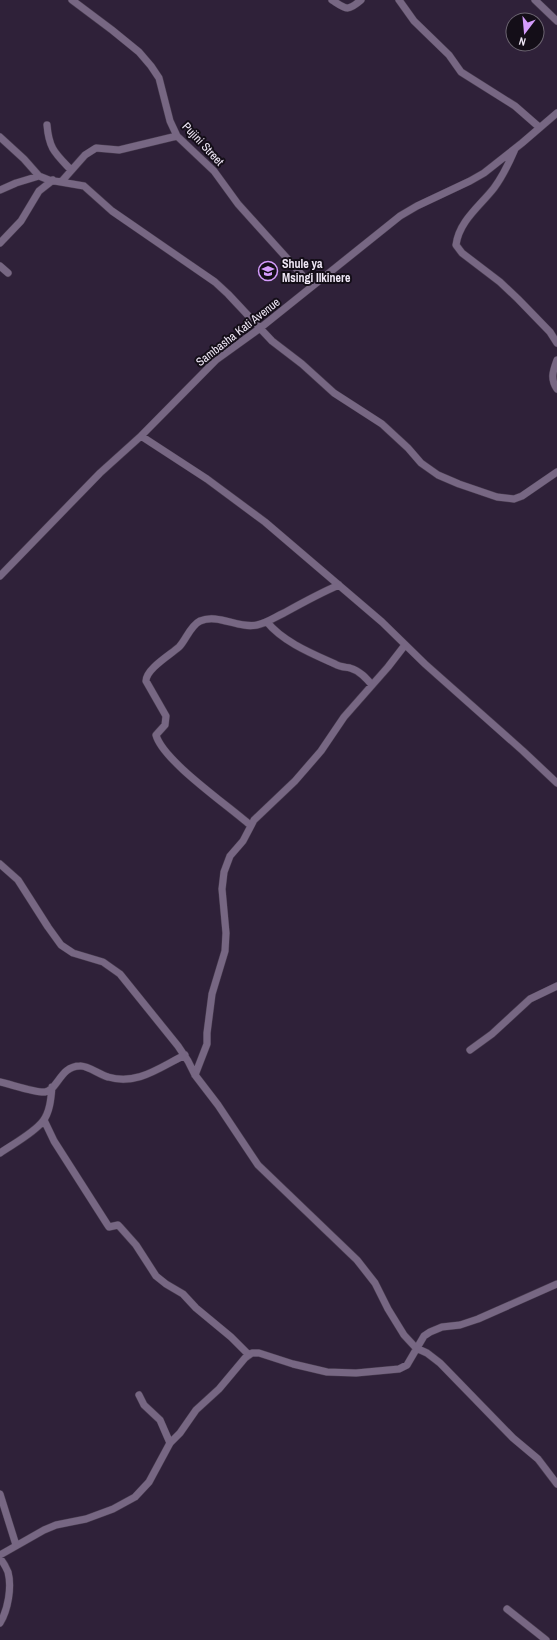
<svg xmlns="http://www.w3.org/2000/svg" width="557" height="1640" viewBox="0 0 557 1640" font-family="'Archivo Narrow',sans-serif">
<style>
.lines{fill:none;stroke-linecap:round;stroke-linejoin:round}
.street-casing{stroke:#473b4e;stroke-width:8}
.street{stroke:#776783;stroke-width:7}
.labels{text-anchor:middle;stroke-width:4;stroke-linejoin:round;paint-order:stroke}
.street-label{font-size:12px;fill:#efe7f6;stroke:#140e18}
.poi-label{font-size:12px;font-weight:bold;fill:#efe7f6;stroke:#140e18;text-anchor:start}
</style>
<rect width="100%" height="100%" fill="#2f2139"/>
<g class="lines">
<defs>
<path id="street" d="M72,0L112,30L139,52L151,66L159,78L170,121L177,136L214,171L238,204L312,286
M332,0C346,9 347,12 361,0
M399,0L414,21L449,55L461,72L515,106L539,127
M535,0L557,21
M47,125C49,149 55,153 71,170
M0,137L24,159L39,176L49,180L84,186L112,211L215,282L228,294L272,341L302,364L334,393L382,424L408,448L421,463L438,475L459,484L497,497L514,499L522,496L557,472
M515,149C509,163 503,176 494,188C480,206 459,221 456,245L462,253L500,282L518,299L550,332L557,343
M62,181L85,155L96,148L119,150L177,136
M0,190L16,183L39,176
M0,243L21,221L39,191L53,180
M0,266L8,273
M557,360C553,371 550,379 557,389
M141,436L207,479L265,522L382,622L425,664L523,751L557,783
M0,576L100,473L141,436L216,360L259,329L400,216L417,206L470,181L484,173L522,143L557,113
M267,622C283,642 313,654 335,664C340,667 345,667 350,668C360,671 366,678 372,685
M250,825C229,806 163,761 156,735L165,725L166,716L146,681C146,669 170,655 179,647C186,640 190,626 200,621C218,613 238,629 257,625C267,623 275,617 284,613C302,603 320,593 339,585
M0,864L18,880L48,927L61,945L73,953L103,962L120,974L178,1046L188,1061L195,1075L218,1105L258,1165L357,1260L375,1283L388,1309L404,1335L416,1348L427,1353L440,1363L513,1438L538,1459L557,1484
M470,1050L492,1034L530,999L557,986
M195,1075L207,1044V1033L212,994L225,951L226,933L222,889L224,872L230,856L243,841L254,820L295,781L321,751L344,717L388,667L405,645
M0,1082C10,1084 36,1093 45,1092C58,1090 60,1066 80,1066C87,1065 100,1075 108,1077C137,1086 160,1067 185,1055
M44,1120L54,1141L107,1224L109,1227L118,1225L120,1227L136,1245L156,1276L166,1284L183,1294L196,1308L231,1337L249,1355
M0,1153C13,1144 34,1133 43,1121C50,1112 51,1098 52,1087
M139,1395L144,1405L160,1420L170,1443
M0,1494L16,1545
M0,1555L44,1530L56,1525L86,1519L113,1509L135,1497L149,1482L170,1443L180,1433L196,1410L219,1389L245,1358L252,1353H259L293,1364L327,1372L356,1373L399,1369L407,1365L424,1336L430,1332L442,1327L460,1325L478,1319L557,1284
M0,1558C3,1562 6,1567 8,1572C12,1587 8,1610 0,1623
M507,1609L546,1640"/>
</defs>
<!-- street casing -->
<use href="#street" class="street-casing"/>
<!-- street -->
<use href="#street" class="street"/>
</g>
<!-- icons -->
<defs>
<symbol id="school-ring" viewBox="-11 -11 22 22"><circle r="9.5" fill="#140e18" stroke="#d49cfc" stroke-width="1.5"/><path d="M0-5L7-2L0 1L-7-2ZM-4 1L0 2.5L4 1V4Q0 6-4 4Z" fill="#d49cfc"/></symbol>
</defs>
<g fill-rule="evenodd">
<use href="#school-ring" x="257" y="260" width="22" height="22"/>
</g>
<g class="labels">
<!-- street labels -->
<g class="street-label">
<text transform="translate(203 144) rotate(47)" y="4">Pujini Street</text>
<text transform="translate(238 332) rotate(-38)" y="4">Sambasha Kati Avenue</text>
</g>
<!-- poi labels -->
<g class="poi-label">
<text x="282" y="268">Shule ya<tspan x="282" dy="14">Msingi Ilkinere</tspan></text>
</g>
</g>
<!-- north arrow -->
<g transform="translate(525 32) rotate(196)"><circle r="19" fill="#140e18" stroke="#6c6571"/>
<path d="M0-3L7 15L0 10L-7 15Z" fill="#d49cfc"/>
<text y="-6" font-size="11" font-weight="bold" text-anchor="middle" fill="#efe7f6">N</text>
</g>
</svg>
